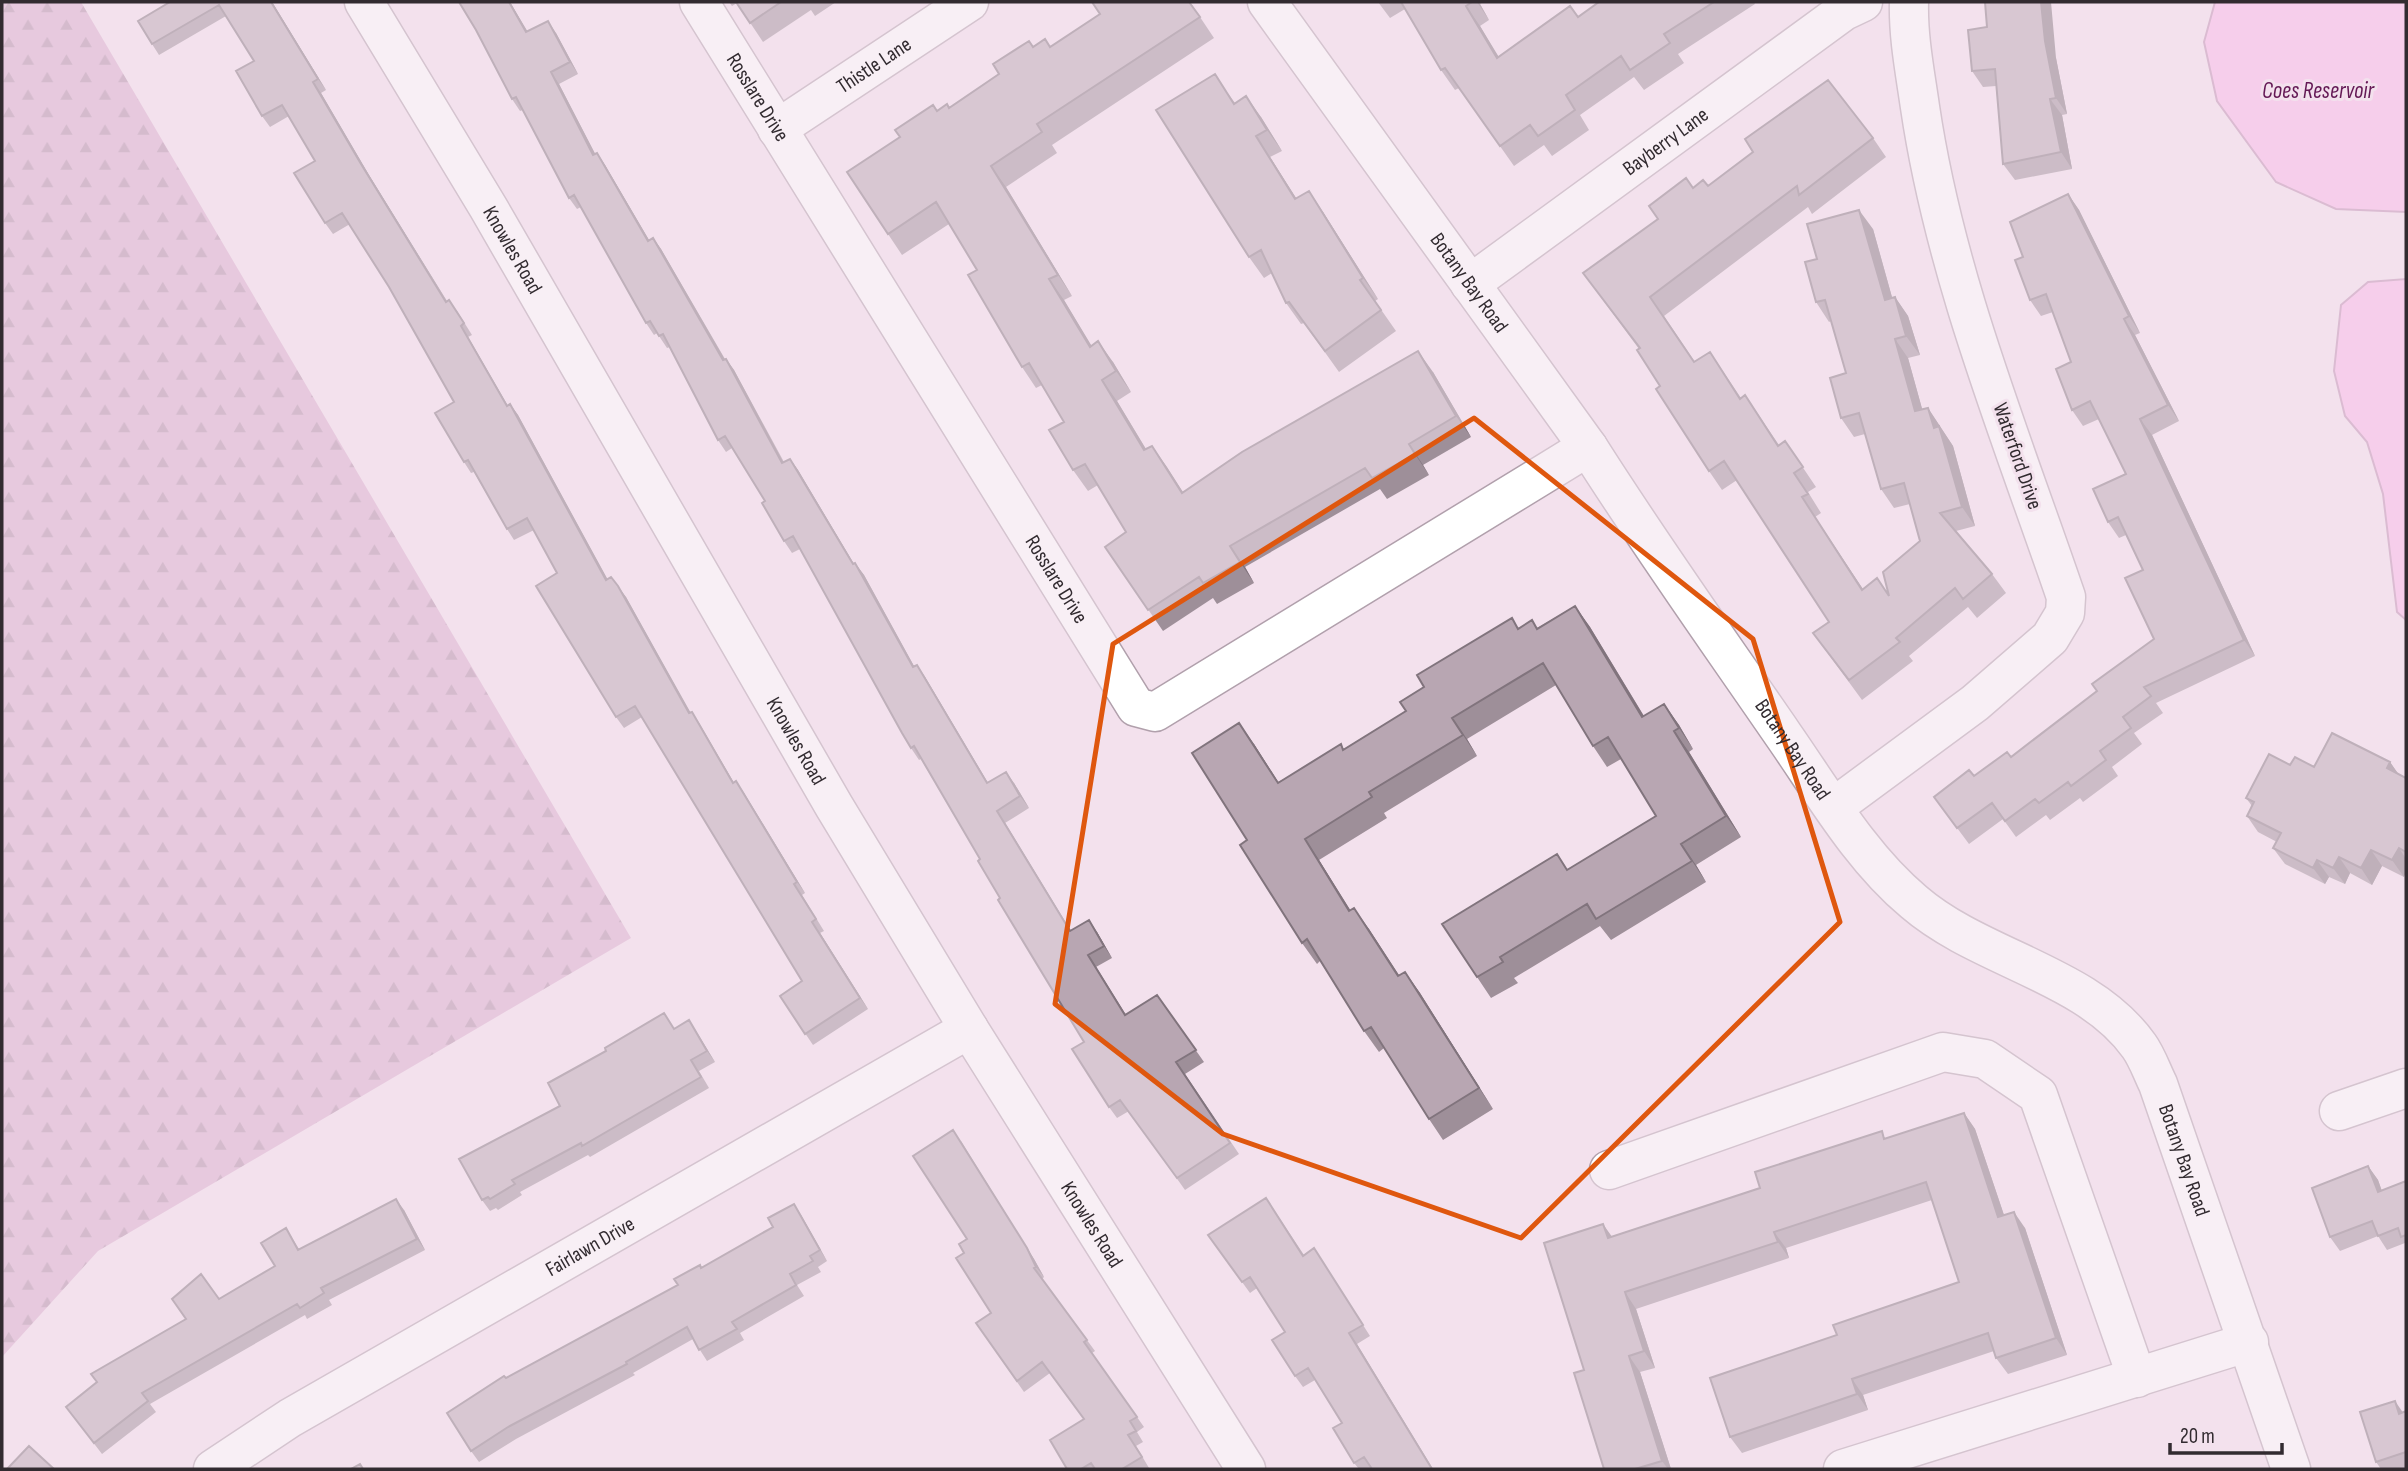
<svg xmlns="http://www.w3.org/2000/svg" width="2408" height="1471" viewBox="0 0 2408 1471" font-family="'Sofia Sans Condensed',sans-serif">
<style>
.forest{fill:url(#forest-firs)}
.water{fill:#fab7e8;stroke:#be8db1;stroke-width:2}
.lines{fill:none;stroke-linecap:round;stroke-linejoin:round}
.minor-casing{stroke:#b1a0ac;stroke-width:41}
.minor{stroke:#fff;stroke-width:38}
.wall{fill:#9e8f99}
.shaded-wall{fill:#81747d}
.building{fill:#b8a6b2;stroke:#81747d;stroke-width:2}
.marked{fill:none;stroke:#df570e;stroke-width:5;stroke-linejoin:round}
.labels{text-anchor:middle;stroke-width:6;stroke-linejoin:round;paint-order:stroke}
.street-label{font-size:21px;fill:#322b30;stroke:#f3e1ed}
.water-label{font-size:23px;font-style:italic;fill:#641955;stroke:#f3e1ed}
</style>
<defs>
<pattern id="forest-firs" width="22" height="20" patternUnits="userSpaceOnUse" patternTransform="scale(1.75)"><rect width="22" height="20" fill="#daaccd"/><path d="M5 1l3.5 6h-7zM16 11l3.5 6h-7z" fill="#b18ca7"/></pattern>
</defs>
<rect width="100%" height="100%" fill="#f3e1ed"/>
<!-- forest -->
<path class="forest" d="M2,2H81L631,938L98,1251L2,1357Z"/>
<!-- water -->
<path class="water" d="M2215,2H2406V212L2336,209L2276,182L2217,101L2204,42Z
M2406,279V620L2397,612L2383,494L2367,442L2345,416L2334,371L2341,305L2368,282Z"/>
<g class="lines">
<defs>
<g id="minor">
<path id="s1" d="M364,2L488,207L834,806L969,1029L1246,1469"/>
<path id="s2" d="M699,2L1136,707L1155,712L1588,447"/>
<path id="s3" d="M1267,2L1588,447C1650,545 1718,640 1784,736C1823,792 1861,858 1914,902C1980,959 2088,974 2139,1046C2147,1057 2152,1072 2158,1084L2291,1469"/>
<path id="s4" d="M777,129L969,2"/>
<path id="s5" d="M1470,284L1844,11L1863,2"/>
<path d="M1834,807L1975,703L2050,638L2065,613L2066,597C2011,436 1945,276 1920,107C1915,72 1908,37 1909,2"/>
<path d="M2339,1111L2406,1088"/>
<path d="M1609,1170L1943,1052L1985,1059L2038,1095L2137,1378"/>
<path id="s6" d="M213,1469L290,1418L969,1029"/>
<path d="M1843,1469L2249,1342"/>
</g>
</defs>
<!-- minor casing -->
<use href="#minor" class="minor-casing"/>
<!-- minor -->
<use href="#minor" class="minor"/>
</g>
<!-- wall -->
<path class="wall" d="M170,2H272L326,90L321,93L369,175L447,301L457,311L472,335L468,337L508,406L510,404L518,415L607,579L626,597L690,713L699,723L734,783L736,781L744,793L805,893L802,895L824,931L820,933L868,1009L813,1045L780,996L802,981L642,717L624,728L616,717L557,573L534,530L514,540L507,529L474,472L471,473L464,462L454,402L389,287L350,224L333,234L325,223L315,161L289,116L270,127L262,116L254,61L226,16L159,55L152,44Z
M459,2H510L527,32L556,33L578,74L559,84L595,154L597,153L605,165L649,240L653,238L661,249L725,359H726L734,370L784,462L790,459L798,470L854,564L855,563L864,575L914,666L917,665L925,677L988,783H1014L1029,808L1005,823L1071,931L1097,932L1112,958L1096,967L1126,1015L1157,995L1204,1062L1185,1074L1239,1154L1185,1190L1129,1111L1117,1118L1109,1107L1084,1042L1000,898L980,859L921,759L919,760L911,748L800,549L792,553L784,541L765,501L732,448L726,452L718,440L670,347L667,348L657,333L654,335L646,323L581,207L577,209L569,198L523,110L520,111L512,99L476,30Z
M729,2H836L815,16L811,10L763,42L737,3L732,6Z
M1092,2H1190L1214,38L1052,145L1057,153L1006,187L1072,296L1064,300L1091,346L1113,362L1131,392L1117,401L1146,449L1152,446L1183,493L1433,372L1471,437L1423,465L1429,475L1387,499L1380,489L1245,567L1254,583L1217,604L1213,598L1163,631L1105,547L1126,532L1098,485L1088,491L1073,470L1064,422L1042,385L1036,388L1022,367L977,270L949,224L902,255L888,234L900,137L937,111L950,108L999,74L1033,47H1050L1100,14Z
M1378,2H1483L1480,4L1489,20L1480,26L1498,57L1578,17L1599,2H1754L1755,4L1678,54L1684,63L1644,90L1634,77L1580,115L1589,130L1552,156L1544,145L1514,166L1459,88L1455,90L1441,70L1405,9L1390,18Z
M2056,58L2067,114L2062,115L2072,169L2015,180L2003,164L1996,86L1983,87L1972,71Z
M1229,95L1235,103L1261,117L1282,151L1270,157L1296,198L1323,212L1378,299L1375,301L1396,331L1339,372L1304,323L1301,324L1286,303L1272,273L1264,278L1249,257Z
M1873,138L1886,157L1812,214L1808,207L1664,316L1695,362L1710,352L1741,398L1745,395L1779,445L1785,441L1816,487L1808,492L1821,513L1815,517L1863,589L1889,595L1920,541L1910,504L1894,508L1881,489L1865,434L1854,437L1841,418L1846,373L1831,321L1829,322L1816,302L1817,259L1873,229L1892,297H1895L1908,316L1920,355L1908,358L1922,409L1928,408L1953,446L1975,526L1956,531L1992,574L2006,593L1977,618L1968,607L1909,656L1913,661L1862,700L1813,633L1829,622L1737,480L1722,490L1709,471L1639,349L1583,273L1658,219L1693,188L1708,186Z
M2068,194L2079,210L2140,333L2135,335L2179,421L2152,435L2255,656L2156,703L2163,713L2134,733L2142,744L2112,767L2118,776L2083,802L2080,798L2050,820L2046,815L2016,837L2003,819L1969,844L1934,797L2011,757L2097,691L2154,639L2143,570L2126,535L2119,538L2108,522L2126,474L2099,419L2083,426L2072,410L2071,362L2053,312L2041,316L2030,300L2023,257Z
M1575,606L1590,627L1644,716L1664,704L1679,725L1693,749L1689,752L1741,837L1696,865L1706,882L1611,940L1600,926L1514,978L1518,983L1491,998L1477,977L1568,870L1656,816L1621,759L1607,767L1593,746L1556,685L1467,739L1477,756L1384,813L1387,818L1319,860L1350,910L1369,929L1399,975L1405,972L1420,993L1493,1109L1443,1140L1429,1119L1384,1048L1379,1052L1364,1031L1320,961L1317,964L1302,943L1247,840L1254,744L1278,782L1344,749L1406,711L1519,628L1532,620L1537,628Z
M2390,762L2398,774L2406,778V871L2404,877L2382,866L2372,885L2350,873L2345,884L2329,877L2325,884L2285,864L2273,848L2277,842L2258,832L2247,816L2252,806L2246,798L2290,765L2314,767Z
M689,1020L715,1062L699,1071L709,1088L590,1157L588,1155L520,1192L522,1195L498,1210L496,1208L490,1211L482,1200L560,1106Z
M1964,1113L1975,1129L2004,1215L2025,1228L2067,1355L2008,1374L1996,1358L1994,1351L1863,1395L1868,1410L1742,1453L1730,1437L1837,1335L1959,1282L1932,1200L1786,1248L1789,1258L1636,1309L1655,1368L1640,1372L1671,1469H1604L1584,1370L1612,1237L1760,1188L1887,1138Z
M961,1141L1034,1259L1044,1277L1042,1279L1095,1351L1092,1353L1144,1427L1137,1432L1143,1442L1136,1446L1149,1468L1147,1469H1067L1084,1419L1050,1373L1024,1392L976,1323L991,1313L964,1253L967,1239Z
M2368,1166L2378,1180L2382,1191L2406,1181V1245L2405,1243L2387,1250L2378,1236L2340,1251L2330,1237Z
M1266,1198L1304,1255L1314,1248L1370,1336L1357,1344L1371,1468L1370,1469H1359L1354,1463L1342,1423L1315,1380L1303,1387L1295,1376L1285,1332L1257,1288L1250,1293L1208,1235Z
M404,1210L425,1250L329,1300L332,1305L307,1319L305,1315L150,1404L156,1412L102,1454L66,1407L219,1299L275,1266L286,1228L299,1249Z
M801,1215L827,1261L818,1267L821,1272L797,1285L804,1296L740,1333L744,1340L707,1361L693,1339L633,1373L635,1375L516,1439L479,1462L471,1451L506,1378L678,1285L702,1267Z
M2406,1411V1469H2381L2376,1462L2403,1412Z"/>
<!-- shaded-wall -->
<path class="shaded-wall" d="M271,2H272L326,90L318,79Z
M509,2H510L535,44L526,32Z
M1477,2H1478L1480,4L1489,20Z
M2041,2H2051L2056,58L2067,114L2056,98L2045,41Z
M1466,6L1480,26L1511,77L1497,58Z
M548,21L556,33L578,74L570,62Z
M551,72L559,84L602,167L593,155Z
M313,82L321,93L369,175L454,313L361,164Z
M1246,96L1261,117L1282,151L1267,130Z
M2050,99L2062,115L2072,169L2061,152Z
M1256,136L1270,157L1310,220L1295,199Z
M597,153L605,165L656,252L648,241Z
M991,166L1006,187L1072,296L1058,275Z
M1309,191L1323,212L1378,299L1363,278Z
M2068,194L2079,210L2140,333L2129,316Z
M1859,210L1873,229L1898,319L1885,300Z
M653,238L661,249L732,372L723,360Z
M1049,279L1064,300L1105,368L1090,347Z
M1895,297L1908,316L1920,355L1906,336Z
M2124,319L2135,335L2179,421L2168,405Z
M461,326L468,337L514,417L507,406Z
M1895,339L1908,358L1928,430L1915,411Z
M1098,341L1113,362L1131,392L1116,371Z
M1418,351L1433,372L1471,437L1456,416Z
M726,359L734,370L790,475L782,463Z
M1102,380L1117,401L1159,471L1144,450Z
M510,404L518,415L614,591L606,580Z
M1928,408L1953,446L1975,526L1962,507L1934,428Z
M2140,419L2152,435L2255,656L2244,640Z
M1409,444L1423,465L1429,475L1415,454Z
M1152,446L1167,467L1197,514L1182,493Z
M790,459L798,470L861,576L853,564Z
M1802,497L1815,517L1876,609L1862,590Z
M1230,546L1245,567L1254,583L1240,562Z
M855,563L864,575L921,679L913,667Z
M618,586L626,597L697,724L689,713Z
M1575,606L1590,627L1657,738L1642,717Z
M917,665L925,677L995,795L987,783Z
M1664,704L1679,725L1693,749L1679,728Z
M692,712L699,723L741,795L733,783Z
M1452,718L1467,739L1477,756L1463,735Z
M1239,723L1254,744L1292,804L1278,783Z
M1674,731L1689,752L1741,837L1726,816Z
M2390,762L2402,779L2387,768Z
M1006,772L1014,783L1029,808L1020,796Z
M736,781L744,793L805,893L797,882Z
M997,811L1005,823L1078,943L1070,931Z
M1305,839L1319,860L1364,932L1349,911Z
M1681,844L1696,865L1706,882L1692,861Z
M2399,848L2406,859V871L2404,877L2392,860Z
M2371,850L2382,866L2372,885L2361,868Z
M2339,857L2350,873L2345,884L2333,868Z
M2317,860L2329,877L2325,884L2313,868Z
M1354,908L1369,929L1413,997L1398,976Z
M1089,920L1097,932L1112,958L1104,946Z
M812,922L820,933L868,1009L860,998Z
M1088,955L1096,967L1133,1027L1125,1015Z
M1405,972L1420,993L1493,1109L1479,1088Z
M689,1020L696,1031L715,1062L707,1051Z
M1964,1113L1975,1129L2010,1233L1998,1217Z
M953,1130L1034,1259L1044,1277L1036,1267Z
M2368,1166L2378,1180L2387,1206L2378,1192Z
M396,1199L404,1210L425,1250L417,1239Z
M794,1204L801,1215L827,1261L820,1250Z
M2014,1212L2025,1228L2067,1355L2056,1338Z
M1603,1224L1615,1241L1608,1238Z
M1774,1232L1786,1248L1789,1258L1778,1242Z
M1625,1292L1636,1309L1655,1368L1644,1351Z
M1349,1333L1357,1344L1433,1469H1432Z
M1629,1356L1640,1372L1671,1469H1668L1662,1461Z
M1852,1379L1863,1395L1868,1410L1857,1394Z
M2395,1401L2406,1417L2399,1414Z"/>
<!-- building -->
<path class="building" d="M170,2H271L318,79L313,82L361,164L446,302L449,300L464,323L461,326L507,406L510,404L606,580L611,577L618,586L689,713L692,712L733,783L736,781L797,882L794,884L816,919L812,922L860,998L805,1034L780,996L802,981L635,706L616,717L536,586L557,573L527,518L507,529L468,460L464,462L435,413L454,402L389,287L342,213L325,223L294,173L315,161L282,105L262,116L236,71L254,61L219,5L152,44L138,21Z
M459,2H509L526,32L548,21L570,62L551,72L593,155L597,153L648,241L653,238L723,360L726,359L782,463L790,459L853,564L855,563L913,667L917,665L987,783L1006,772L1020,796L997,811L1070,931L1089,920L1104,946L1088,955L1125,1015L1157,995L1196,1050L1176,1062L1230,1143L1177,1178L1120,1100L1109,1107L1072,1049L1084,1042L998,900L1000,898L978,861L980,859L914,746L911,748L902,733L793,536L784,541L762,503L765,501L725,436L718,440L663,334L659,336L650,321L646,323L574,195L569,198L516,97L512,99L476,30Z
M736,2H781L750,23Z
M1092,2H1189L1200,17L1037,124L1042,132L991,166L1058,275L1049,279L1090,347L1098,341L1116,371L1102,380L1144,450L1152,446L1182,493L1242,452L1418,351L1456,416L1409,444L1415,454L1372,478L1365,468L1230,546L1240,562L1203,583L1199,577L1148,610L1105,547L1126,532L1085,464L1073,470L1049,430L1064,422L1029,363L1022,367L968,275L977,270L936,202L888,234L847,172L900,137L895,130L933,105L937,111L947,104L949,108L999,74L993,64L1029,41L1033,47L1045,39L1050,47L1100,14Z
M1401,2H1472L1466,6L1497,58L1570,6L1578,17L1599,2H1714L1664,34L1670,43L1630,70L1621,56L1566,95L1575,110L1538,136L1530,125L1500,146L1445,68L1441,70Z
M1985,2H2041L2045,41L2056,98L2050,99L2061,152L2003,164L1995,69L1972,71L1968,30L1987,27Z
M1215,74L1234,104L1246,96L1267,130L1256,136L1295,199L1309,191L1363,278L1360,280L1381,310L1325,351L1289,302L1286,303L1261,250L1249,257L1156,110Z
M1828,80L1873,138L1799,195L1797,186L1650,297L1694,362L1710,352L1740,399L1745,395L1778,446L1785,441L1803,467L1794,473L1808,494L1802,497L1862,590L1877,578L1889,596L1883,572L1920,541L1904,483L1881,489L1859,413L1841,418L1830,378L1846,373L1825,300L1816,302L1805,262L1817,259L1807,224L1859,210L1885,300L1895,297L1906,336L1895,339L1915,411L1928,408L1934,428L1939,426L1962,507L1940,513L1992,574L1963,599L1955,588L1896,638L1900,642L1849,680L1813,633L1829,622L1724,461L1709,471L1656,389L1660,386L1637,350L1640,348L1583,273L1658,219L1649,206L1686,178L1693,188L1703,180L1708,186L1753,152L1745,139Z
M2068,194L2129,316L2124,319L2168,405L2140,419L2244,640L2144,687L2151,696L2123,717L2131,728L2100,751L2106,760L2071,786L2068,782L2039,803L2035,799L2005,821L1992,803L1957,828L1934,797L1969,770L1974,776L2007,752L2011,757L2097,691L2092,684L2154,639L2125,578L2143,570L2118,517L2108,522L2093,489L2126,474L2090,401L2072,410L2056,369L2071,362L2046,294L2030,300L2015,260L2023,257L2010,222Z
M1575,606L1642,717L1664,704L1679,728L1674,731L1726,816L1681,844L1692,861L1596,919L1587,904L1500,957L1503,962L1477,977L1442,924L1557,854L1567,870L1656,816L1608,737L1593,746L1543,663L1452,718L1463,735L1369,792L1372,797L1305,839L1349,911L1354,908L1398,976L1405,972L1479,1088L1429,1119L1371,1027L1364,1031L1307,939L1302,943L1240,845L1247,840L1192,753L1239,723L1278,783L1341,744L1343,750L1406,711L1400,702L1424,687L1417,675L1512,618L1518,629L1532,620L1537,629Z
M2332,733L2390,762L2387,768L2406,778V852L2399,848L2392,860L2371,850L2361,868L2339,857L2333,868L2317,860L2313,868L2273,848L2281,833L2247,816L2254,802L2246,798L2269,754L2290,765L2295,757L2314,767Z
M664,1013L674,1029L689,1020L707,1051L691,1060L701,1077L582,1146L581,1143L512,1180L515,1184L490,1199L488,1197L482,1200L459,1159L560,1106L548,1083L606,1051L605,1048Z
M1964,1113L1998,1217L2014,1212L2056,1338L1996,1358L1988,1333L1852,1379L1857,1394L1730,1437L1710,1378L1837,1335L1833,1325L1959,1282L1926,1182L1774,1232L1778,1242L1625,1292L1644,1351L1629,1356L1662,1461L1635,1469H1604L1574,1373L1584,1370L1544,1243L1603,1224L1608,1238L1760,1188L1755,1172L1882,1131L1884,1139Z
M953,1130L1027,1248L1036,1267L1034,1268L1087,1340L1084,1342L1137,1417L1130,1421L1136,1431L1128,1435L1142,1457L1122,1469H1095L1091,1463L1081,1469H1067L1050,1440L1084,1419L1042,1362L1017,1381L976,1323L991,1313L956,1258L964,1253L959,1244L967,1239L913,1156Z
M2368,1166L2378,1192L2406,1181V1235L2401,1237L2398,1228L2378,1236L2372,1221L2330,1237L2312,1188Z
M1266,1198L1303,1256L1314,1248L1363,1325L1349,1333L1432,1469H1372L1364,1457L1354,1463L1333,1428L1342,1423L1308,1368L1295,1376L1272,1340L1285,1332L1250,1277L1242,1282L1208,1235Z
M396,1199L417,1239L321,1288L324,1293L300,1308L297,1304L142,1393L148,1401L94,1443L66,1407L97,1382L91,1374L186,1319L172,1299L201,1274L219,1299L275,1266L261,1243L286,1228L298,1250Z
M794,1204L820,1250L810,1256L813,1261L790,1274L796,1285L732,1322L737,1329L699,1350L687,1327L626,1362L627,1364L508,1427L471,1451L447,1413L504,1376L506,1378L678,1285L674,1279L700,1265L701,1268L773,1227L768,1218Z
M2395,1401L2399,1414L2406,1411V1452L2376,1462L2360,1412Z
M29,1446L54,1469H7Z
M360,1464L363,1469H351Z"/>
<!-- marked area -->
<path d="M0 0H2408V1471H0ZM1474,418L1753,639L1840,922L1521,1238L1223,1134L1055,1004L1113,644Z" fill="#f3e1ed" fill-opacity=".55" fill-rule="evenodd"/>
<path class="marked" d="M1474,418L1753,639L1840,922L1521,1238L1223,1134L1055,1004L1113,644Z"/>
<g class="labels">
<!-- street labels -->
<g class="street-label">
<text dy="7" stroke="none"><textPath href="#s4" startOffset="116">Thistle Lane</textPath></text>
<text dy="7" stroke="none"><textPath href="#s2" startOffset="112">Rosslare Drive</textPath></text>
<text dy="7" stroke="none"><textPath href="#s5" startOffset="242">Bayberry Lane</textPath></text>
<text dy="7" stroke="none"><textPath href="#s1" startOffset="289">Knowles Road</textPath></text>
<text dy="7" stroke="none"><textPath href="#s3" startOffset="346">Botany Bay Road</textPath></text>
<text transform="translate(2018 456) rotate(71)" y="7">Waterford Drive</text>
<text dy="7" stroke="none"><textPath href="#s2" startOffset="679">Rosslare Drive</textPath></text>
<text dy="7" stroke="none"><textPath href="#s1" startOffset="856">Knowles Road</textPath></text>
<text dy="7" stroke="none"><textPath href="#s3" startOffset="914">Botany Bay Road</textPath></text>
<text dy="7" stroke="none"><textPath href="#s3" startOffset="1502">Botany Bay Road</textPath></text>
<text dy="7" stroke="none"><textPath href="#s1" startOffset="1423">Knowles Road</textPath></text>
<text dy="7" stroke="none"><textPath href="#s6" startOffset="438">Fairlawn Drive</textPath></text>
</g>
<!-- water labels -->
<g class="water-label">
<text x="2318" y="98">Coes Reservoir</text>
</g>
</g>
<!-- border -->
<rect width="2408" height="1471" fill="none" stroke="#322b30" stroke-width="7"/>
<!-- scale -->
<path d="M2170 1443v10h112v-10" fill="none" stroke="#322b30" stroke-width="3.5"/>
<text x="2180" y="1443" font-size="21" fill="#322b30" stroke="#f3e1ed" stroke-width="5" paint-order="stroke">20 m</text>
</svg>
